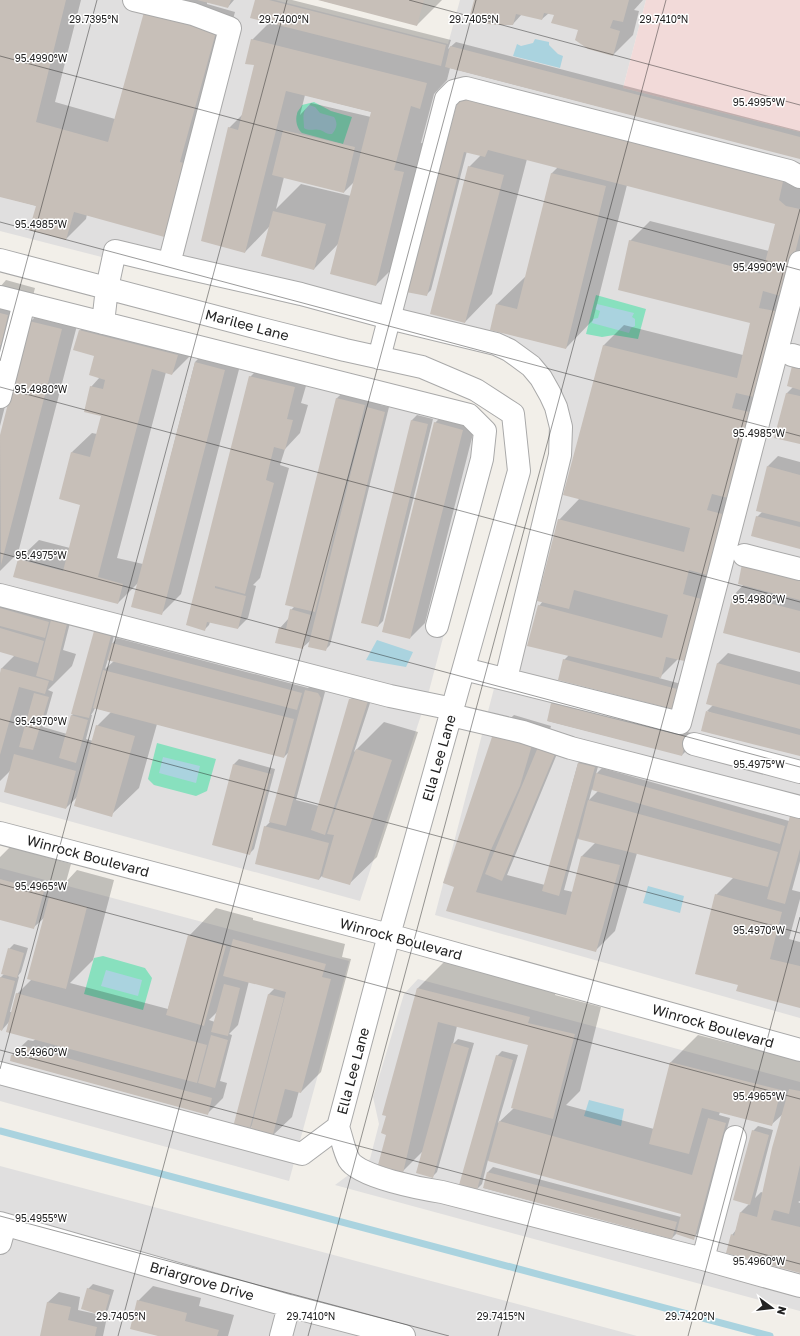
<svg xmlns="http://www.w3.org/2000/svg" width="800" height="1336" viewBox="0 0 800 1336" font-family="'Golos Text',sans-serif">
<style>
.residential{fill:#e0dfdf}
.commercial{fill:#f2dad9}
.pitch{fill:#88e0be}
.water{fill:#aad3df}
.shadow{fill:#0003;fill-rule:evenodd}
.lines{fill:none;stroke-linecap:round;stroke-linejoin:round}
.stream{stroke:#aad3df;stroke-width:7}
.building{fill:#c7bfb8}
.minor-casing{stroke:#a9a9a9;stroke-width:24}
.minor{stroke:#fff;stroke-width:22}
.ticks{fill:none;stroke:#222;stroke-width:1;stroke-opacity:0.45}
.labels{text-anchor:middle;stroke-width:3;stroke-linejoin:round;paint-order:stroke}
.street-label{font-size:14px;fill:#222;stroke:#fff}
.ticks-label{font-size:10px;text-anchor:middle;fill:#222;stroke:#fff;stroke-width:3;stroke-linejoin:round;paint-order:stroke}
</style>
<rect width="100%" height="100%" fill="#f2efe9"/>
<!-- residential -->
<path class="residential" d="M0,0H275L448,44L460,0H646L623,88L800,132V1018L435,915L554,458L551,413L533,379L490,352L176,276L0,231Z
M0,290L474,409L490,459L429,691L360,901L0,802Z
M0,868L349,961L289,1181L0,1101Z
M418,979L800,1082V1311L335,1185L370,1159L379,1124L373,1097L404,994Z
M0,1166L637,1336H0Z"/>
<!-- commercial -->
<path class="commercial" d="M646,0H800V132L623,88Z"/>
<!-- pitch -->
<path class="pitch" d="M314,102L331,111L352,117L343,144L302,133C297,129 295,120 297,114C297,111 301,108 302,105Z
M596,295L646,309L638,339L614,335L602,337L586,334Z
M157,743L216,759L207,791L196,796L154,785L148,779Z
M103,956L145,968L152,978L143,1010L84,994L94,958Z"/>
<!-- water -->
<path class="water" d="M535,39L549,42V45L558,54L563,56L560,68L513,56L517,44L521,46L533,43Z
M309,105L315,107L320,113L334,117C338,123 337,128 332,134C325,134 326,132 320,130C314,128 310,132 304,128C304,118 301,113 309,105Z
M597,304L634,313L632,317L635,319V326L631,328L629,333L592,323L593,319L598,318L600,311L595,309Z
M377,640L413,652L406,667L366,660Z
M163,757L200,766L196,783L159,773Z
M648,886L684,896L680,913L643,903Z
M106,970L142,980L138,996L101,986Z
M589,1100L624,1109L621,1126L584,1116Z"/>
<!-- shadow -->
<path class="shadow" d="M0,0H81L55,102L115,119L157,0H234L228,7L207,2V4L235,12L199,142L187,217L87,214L86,219L66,239L37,206L0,196Z
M256,0H292L451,40L448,49L456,42L800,131V158L450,68L447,80L434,94L421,143L431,145L403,258L376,285L339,243L314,269L269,227L245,252L229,128L243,114L255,65L252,40L270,22ZM305,95L372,112L371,117L311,103L300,115ZM284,177L344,192L355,181L351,196L301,184L276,209Z
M320,0H442L417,25Z
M475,0H643L634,10L639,11L633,35L613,55L579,29L555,14L549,13L542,19L522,14L513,24Z
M460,96L800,181V279L724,580L678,659L659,678L685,685L680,704L564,660L569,655L539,606L543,601L559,520L580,498L564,494L604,345L624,325L743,355L751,322L630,241L650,221L769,251L776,223L627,185L593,320L566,348L491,329L497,304L525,277H526L552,173L558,167L527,159L492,294L465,322L469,167L481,155L467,151L431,290L426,295Z
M6,280L35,288L0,426V287Z
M50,302L81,310L18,553L0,571V439L30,322Z
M99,310L197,336L192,354L172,374L166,372L117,558L143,564L195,362L215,342L244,350L181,594L161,614L138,583L118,603L19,559L39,540L70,548L81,504L72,452L92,433L97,434L102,415L91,387L100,377L95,355L80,330Z
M800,362V443L776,437L787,393L793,387Z
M255,372H310L301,403L308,405L300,433L285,449L280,465L289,468L260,578L253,585L256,586L248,618L238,628L210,622L209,625L204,630L250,377Z
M357,379L385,385L380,405L389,407L330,645L325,650L310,641L302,648L280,628L289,618L291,610L295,606L337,398Z
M450,407L478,414L425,623L410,638L435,423Z
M417,415L433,419L383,621L378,626L363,622L412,420Z
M778,456L800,462V548L757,517L762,512L768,466Z
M800,573V652L734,595L744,584Z
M0,593L71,619L63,650L76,654L72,666L48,690L53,692L43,727L67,734L71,716L74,713L95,632L100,627L115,631L112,644L117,638L308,688L311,685L323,689L325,692L296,800L319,806L350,700L355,695L372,697L354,752L384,722L418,732L377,857L349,884L322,876L319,879L265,827L271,821L289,752L284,757L157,724L139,788L111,815L77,797L66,808L10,771L0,781V676L2,668L15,655L0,651ZM108,659L114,661L105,669ZM95,708L111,712L97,726L93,741L86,739L92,715H91L93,712Z
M728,653L800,672V755L707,711L713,705L707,703L718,663Z
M557,698L691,733L687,750L682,755L548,721L552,703Z
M514,715L551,726L546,743L559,749L507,875L545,885L578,763L583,758L599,763L596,774L602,768L789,821L791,816L796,811L800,812V861L792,890L800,892V899L789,939L800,942V1007L739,984L716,895L734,877L637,853L615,931L595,951L455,886L494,734ZM592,789L598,791L589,800ZM578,838L596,842L582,856L573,892L564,890Z
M239,759L275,769L254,849L249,854L234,764Z
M10,847L71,864L66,882L77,870L114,880L93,960L70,983L168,1009L189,936L216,908L253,918V920L345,944L342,957L351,959L321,1072L301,1092L299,1091L292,1117L272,1136L252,1126L249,1130L234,1126L269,994L275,988L249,981L238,1025L229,1034L232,1035L220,1081L227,1083L223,1098L207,1114L11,1060L12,1055L28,1040L33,1041L36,1039L9,1022L2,1030L0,1029V978L4,974L9,949L14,944L28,948L21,972L18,976L19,977L10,1012H12L17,994L32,979L45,917L33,928L0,919V857ZM218,1011L215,1022L209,1020Z
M445,961L557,990L555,995L601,1007L580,1091L566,1105L654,1129L671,1062L698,1035L800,1061V1201L798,1202L800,1203V1272L732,1235L736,1230L741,1212L750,1203L753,1131L758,1126L773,1130L755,1198L761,1192L764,1193L783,1114L771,1125L720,1112L719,1115L730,1118L698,1233L693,1238L677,1233L672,1238L484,1188L488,1172L493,1167L681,1217L683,1210L681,1213L488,1160L482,1184L477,1189L497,1056L502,1051L518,1055L498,1123L514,1108L529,1044L457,1026L453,1044L458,1039L474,1043L437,1172L432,1177L423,1151L403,1171L387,1134L417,989Z
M93,1284L114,1290L108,1310L102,1316L107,1317L103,1336H41L48,1302L59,1292L80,1297L78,1310L96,1314L88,1289Z
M153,1286L201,1298L199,1306L234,1315L228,1336H162L138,1301Z"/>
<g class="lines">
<!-- stream -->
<path class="stream" d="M0,1131L770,1336"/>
</g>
<!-- building -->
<path class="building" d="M0,0H66L36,122L108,142L144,12L216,32L180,162L188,164L168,238L74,212L66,240L29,230L36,206L0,197Z
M197,0H231L228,8Z
M255,0H269L446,45L441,66L250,18Z
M318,0H424L417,26Z
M474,0H629L623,22L613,20L610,28L620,31L613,56L588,49L575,40L578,30L551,23L554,15L544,13L542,20L516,14L513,25H493L469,19Z
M251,39L427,83L420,109L411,106L394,170L404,172L376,286L330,274L371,112L286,91L245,253L201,241L228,127L238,130L254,65L245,64Z
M450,46L800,137V159L445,67Z
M459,96L784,177L779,200L786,206L800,209V233L784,297L763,291L759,308L780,312L758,398L736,393L732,408L754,413L732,499L712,494L707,510L726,515L711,576L689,570L683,594L705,600L689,662L666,657L661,678L527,646L538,605L662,638L668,615L574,590L569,609L537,601L558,519L684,552L690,528L563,495L603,345L737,378L750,323L618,290L629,240L762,274L775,224L488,150L485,157L464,152L427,296L406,292Z
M283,130L355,147L344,193L272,175Z
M468,166L504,175L465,323L430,314Z
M551,173L606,186L566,349L490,330L496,304L517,309Z
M273,211L326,224L314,270L261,256Z
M0,313L8,315L1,345H0Z
M29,321L62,329L1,565L0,435Z
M79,330L178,355L172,375L152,369L98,577L123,584L118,604L13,577L18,559L63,571L80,505L59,499L71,452L90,457L101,416L84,412L90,386L103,389L105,380L89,375L94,356L73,350Z
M195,362L225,370L162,615L131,607Z
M792,366L800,368V390L787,386Z
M249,376L295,387L287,419L293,420L285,450L274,447L266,480L274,483L245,594L215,586V588L246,596L238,629L207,622L205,631L186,625Z
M786,393L800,396V444L774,438Z
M336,398L365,405L315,612L285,605Z
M367,407L385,412L326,651L308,647Z
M411,420L428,424L378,627L361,623Z
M434,422L463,430L410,639L382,632Z
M767,466L800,475V522L756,511Z
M756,516L800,527V549L751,536Z
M742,564L800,579V600L738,584Z
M733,594L800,611V653L723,633Z
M0,608L49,622L45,638L0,626Z
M290,609L311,615L303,649L275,643L279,627L286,629Z
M51,620L67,624L53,681L36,676Z
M0,628L44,641L38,663L0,652Z
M94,631L111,636L89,718L71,714Z
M112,643L302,693L297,710L107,660Z
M563,659L681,690L676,710L558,680Z
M717,663L800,685V729L706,704Z
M1,668L49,681L45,694L19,687L0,755V673Z
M103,670L294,719L284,758L93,708Z
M305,690L318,693L321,698L286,826L269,822Z
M34,693L49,697L33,750L19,747Z
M355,698L368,701L325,835L311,830L349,699Z
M551,703L687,737L682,756L547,721Z
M706,711L800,735V756L701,731Z
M71,715L88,720L76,763L59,758Z
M96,725L135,736L112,817L74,806Z
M493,734L532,745L520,786L490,852L476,892L566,915L581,856L620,865L596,952L446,911L454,887L443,883Z
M538,747L555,754L502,881L485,874Z
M356,749L392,760L350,885L322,877L334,835L327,834Z
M14,754L76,771L66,809L4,792Z
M578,763L595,767L559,896L542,891Z
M233,764L271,774L250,855L212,845Z
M596,773L785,826L780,844L592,790Z
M588,800L778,852L768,887L578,839Z
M790,816L800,818V849L785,904L767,899Z
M264,826L329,843L319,880L255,864Z
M0,879L44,891L34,929L0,920Z
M715,894L782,912L770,959L800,966V1008L736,991L738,985L695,974Z
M49,897L87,907L66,989L27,979Z
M188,935L226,946L204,1026L166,1015Z
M233,939L326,964L322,977L331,979L301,1093L285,1089L272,1138L250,1132L286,992L223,976Z
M8,948L24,953L17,978L1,974Z
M0,977L15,981L2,1031L0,1030Z
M224,984L240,988L228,1036L211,1032Z
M417,988L530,1017L528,1023L575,1034L553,1119L511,1108L528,1045L438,1022L403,1173L378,1165L386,1135L381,1133L386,1116L382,1115Z
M16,993L207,1045L197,1083L6,1032Z
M268,994L284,998L249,1131L233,1127Z
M211,1035L228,1040L215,1088L198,1083Z
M452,1043L469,1048L433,1178L416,1173Z
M27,1047L212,1098L208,1115L10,1061L11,1055L24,1058Z
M496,1055L513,1060L477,1190L459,1185Z
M670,1062L781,1090L772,1126L702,1108L689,1154L649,1144Z
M789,1089L800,1091V1165L789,1214L774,1210L771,1220L800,1227V1273L726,1253L731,1234L734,1236L740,1212L757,1217L772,1148Z
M708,1118L726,1123L694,1240L676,1234L681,1214L488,1161L499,1121L692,1175Z
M752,1130L769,1135L750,1205L733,1200Z
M487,1172L677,1222L672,1239L483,1188Z
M87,1288L110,1295L104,1316L81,1309Z
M137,1300L187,1313L185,1321L219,1330L217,1336H158L130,1329Z
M47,1302L71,1307L68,1320L97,1327L95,1336H40Z"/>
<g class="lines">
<defs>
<path id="minor" d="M0,260L266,330L345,350L422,367L476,390L513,414L519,471L389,935L338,1127
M169,264L301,294L389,318L496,344L509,350L531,366L541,378L550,394L556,407L561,427L560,455L506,679
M0,297L469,415L485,431L482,459L437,626
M103,323L107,288L115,251L169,264L230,28L193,14L134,0
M792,355L800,357
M379,358L446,99L454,91L466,88L789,171L800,177
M0,397L24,303
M744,555L800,569
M0,595L390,696L453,709
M464,669L680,723L800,262
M451,715L523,732L571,748L800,807
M694,744L800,772
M0,833L389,935L800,1050
M0,1073L302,1154L338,1127
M338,1127C342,1138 344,1151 349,1160C359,1177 422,1189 442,1192L703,1259L800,1286
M0,1223L289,1306L404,1336
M0,1243L5,1225
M703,1259L735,1137
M281,1336L289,1306"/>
</defs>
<!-- minor casing -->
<use href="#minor" class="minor-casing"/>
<!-- minor -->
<use href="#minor" class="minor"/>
</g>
<!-- ticks -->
<path class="ticks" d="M409,0L800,105M0,56L800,270M0,222L800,436M0,361L97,0M0,387L800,602M0,553L800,767M0,719L800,933M0,884L800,1099M0,1050L800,1264M0,1069L287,0M0,1216L449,1336M118,1336L476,0M308,1336L666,0M498,1336L800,209M688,1336L800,917"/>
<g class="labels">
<!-- street labels -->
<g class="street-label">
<text transform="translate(247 325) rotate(15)" y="5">Marilee Lane</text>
<text transform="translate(439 758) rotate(-74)" y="5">Ella Lee Lane</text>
<text transform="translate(88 856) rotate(15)" y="5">Winrock Boulevard</text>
<text transform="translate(401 939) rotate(15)" y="5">Winrock Boulevard</text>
<text transform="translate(713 1026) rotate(16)" y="5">Winrock Boulevard</text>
<text transform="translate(353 1071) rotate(-75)" y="5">Ella Lee Lane</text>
<text transform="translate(202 1281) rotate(16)" y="5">Briargrove Drive</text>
</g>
</g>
<g class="ticks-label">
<text x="94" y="23">29.7395°N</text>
<text x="284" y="23">29.7400°N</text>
<text x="474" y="23">29.7405°N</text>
<text x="664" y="23">29.7410°N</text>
<text x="41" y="62">95.4990°W</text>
<text x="759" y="106">95.4995°W</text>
<text x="41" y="228">95.4985°W</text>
<text x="759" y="271">95.4990°W</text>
<text x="41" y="393">95.4980°W</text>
<text x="759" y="437">95.4985°W</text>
<text x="41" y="559">95.4975°W</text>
<text x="759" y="603">95.4980°W</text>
<text x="41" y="725">95.4970°W</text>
<text x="759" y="768">95.4975°W</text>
<text x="41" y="890">95.4965°W</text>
<text x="759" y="934">95.4970°W</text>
<text x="41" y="1056">95.4960°W</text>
<text x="759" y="1100">95.4965°W</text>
<text x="41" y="1222">95.4955°W</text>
<text x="759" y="1265">95.4960°W</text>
<text x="121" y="1320">29.7405°N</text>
<text x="311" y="1320">29.7410°N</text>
<text x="501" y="1320">29.7415°N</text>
<text x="690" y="1320">29.7420°N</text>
</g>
<!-- north arrow -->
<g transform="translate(772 1308) rotate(105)" stroke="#ffffff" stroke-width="3" paint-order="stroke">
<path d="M0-3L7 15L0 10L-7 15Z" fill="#222222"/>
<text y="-6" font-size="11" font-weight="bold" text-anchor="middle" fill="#222222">N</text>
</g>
</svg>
